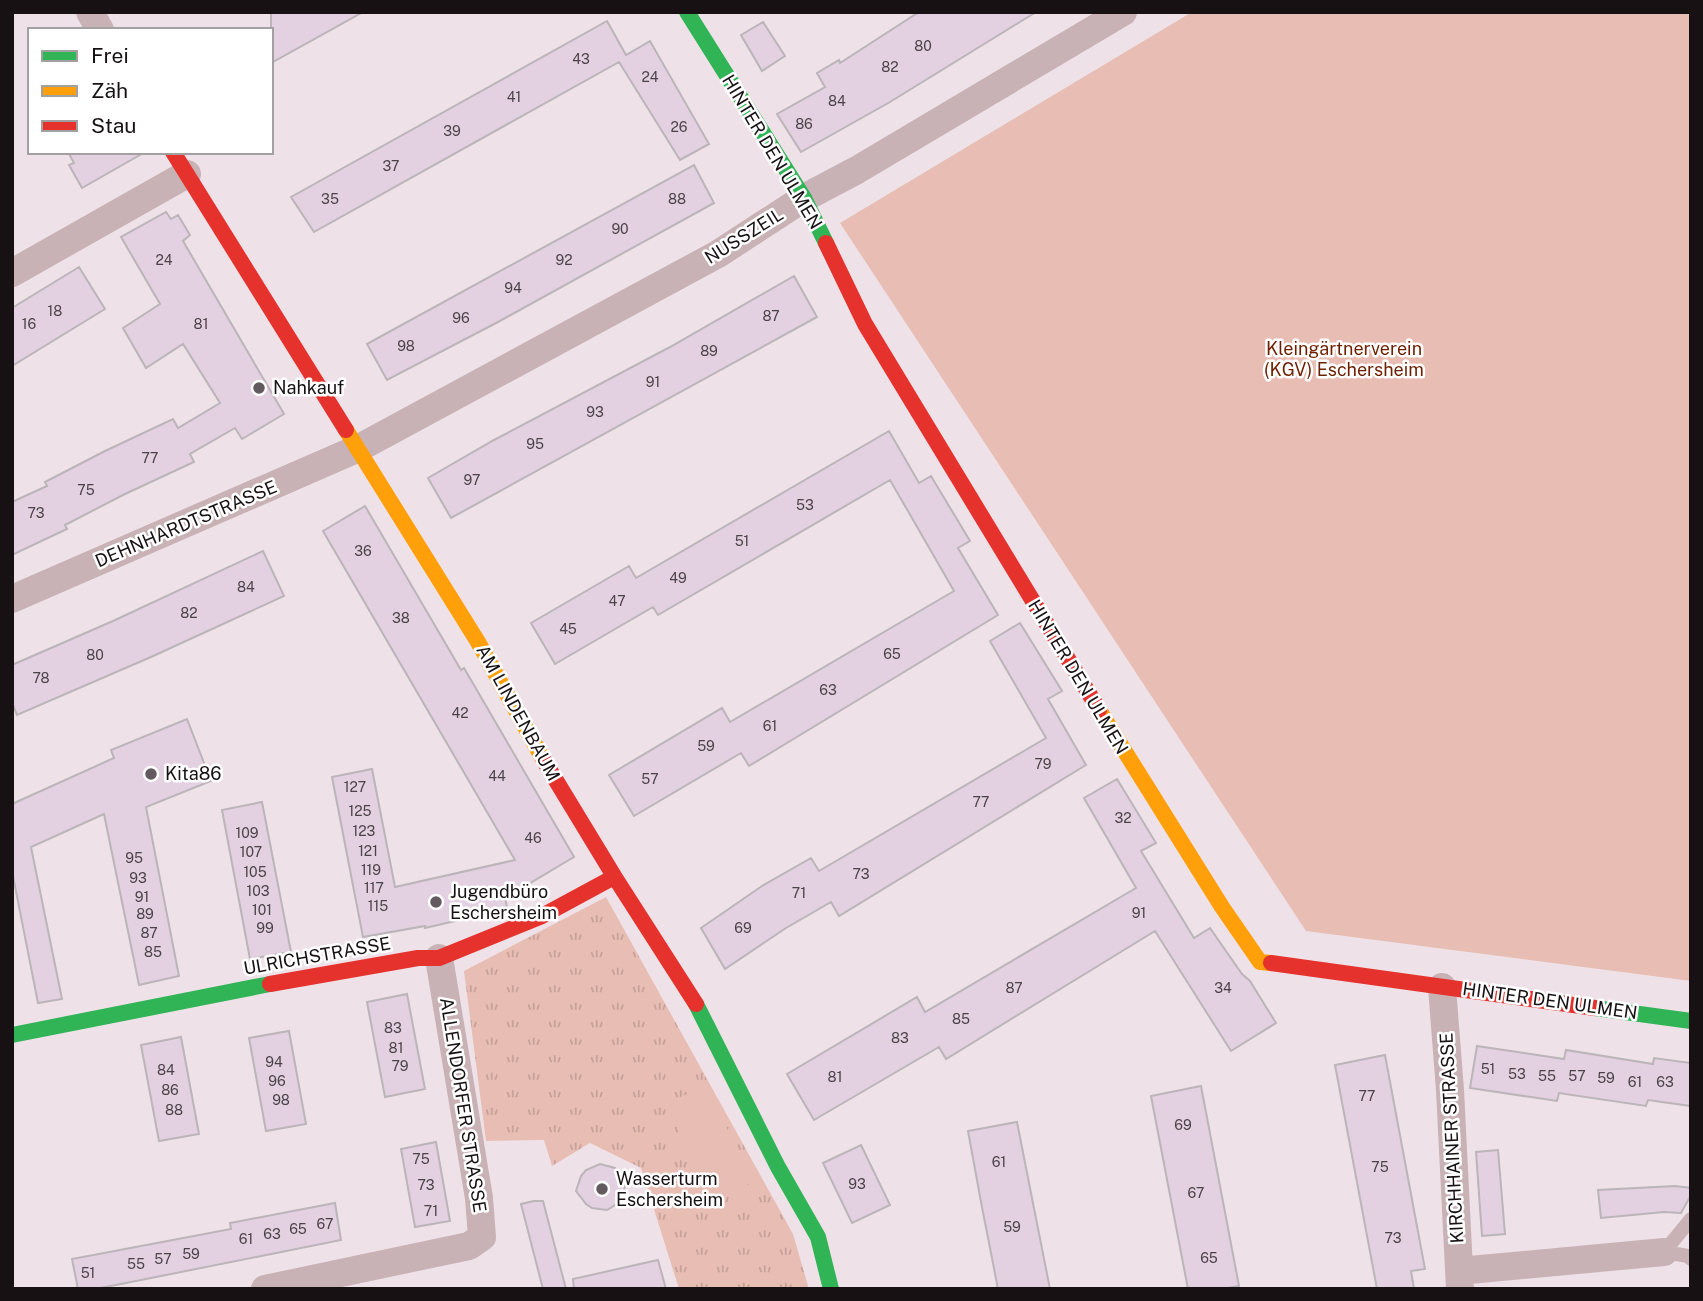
<svg xmlns="http://www.w3.org/2000/svg" width="1703" height="1301" viewBox="0 0 1703 1301" font-family="'Public Sans',sans-serif">
<style>
.park{fill:url(#park-tufts)}
.garden{fill:#e8bdb3}
.building{fill:#e3d1e2;stroke:#bbb4b9;stroke-width:2}
.lines{fill:none;stroke-linecap:round;stroke-linejoin:round}
.lane{stroke:#c8b2b5;stroke-width:14}
.street{stroke:#c8b2b5;stroke-width:28}
.fast{stroke:#30b455;stroke-width:16}
.slow{stroke:#ff9f0a;stroke-width:16}
.jam{stroke:#e5322d;stroke-width:16}
.poi-dot{fill:#625a5e;stroke:#fff;stroke-width:2.5}
.labels{text-anchor:middle;stroke-width:5;stroke-linejoin:round;paint-order:stroke}
.number-label{font-size:14px;fill:#4b4248}
.street-label{font-size:18px;fill:#171114;stroke:#fff}
.park-label{font-size:18px;fill:#6e1f00;stroke:#fff}
.poi-label{font-size:18px;fill:#171114;stroke:#fff;text-anchor:start}
</style>
<defs>
<pattern id="park-tufts" width="24" height="20" patternUnits="userSpaceOnUse" patternTransform="scale(1.75)"><rect width="24" height="20" fill="#e8bdb3"/><path d="M3 7l-1-3M5 7V3M7 7l1-3M15 17l-1-3M17 17v-4M19 17l1-3" fill="none" stroke="#c6a199"/></pattern>
</defs>
<rect width="100%" height="100%" fill="#eee2e8"/>
<!-- park -->
<path class="park" d="M606,897L793,1234L809,1289H679L641,1168L590,1143L552,1166L544,1140L486,1141L464,971Z"/>
<!-- garden -->
<path class="garden" d="M1192,12H1691V981L1306,931L840,223Z
M705,1087L755,1181L701,1205L670,1101Z"/>
<!-- building -->
<path class="building" d="M271,12H363L271,63Z
M919,12H1036L890,102L801,152L777,114L825,87L817,73L839,60L840,63Z
M607,21L626,55L650,41L709,144L680,160L619,62L314,232L291,197Z
M763,22L785,56L762,71L741,35Z
M68,152H145L82,188L69,165L74,163Z
M694,165L714,203L498,322L387,380L367,344Z
M166,212L171,219L178,215L190,235L183,241L284,414L242,439L235,428L190,454L194,462L125,494L65,525L67,529L12,555V502L47,486L45,482L105,451L173,419L178,428L220,403L183,344L146,368L123,328L160,304L121,237Z
M79,267L105,309L12,366V308Z
M794,276L817,317L451,518L428,478L494,440L670,347Z
M889,431L919,483L931,476L970,541L958,548L998,615L749,766L741,753L634,816L609,775L722,708L730,722L954,591L890,480L658,615L653,607L555,664L531,623L629,566L636,578Z
M365,506L461,670L464,668L574,857L505,898L507,907L490,913L425,928V926L363,937L332,777L372,769L395,887L515,860L323,531Z
M263,551L284,596L151,657L17,715L12,703V665L113,621Z
M1020,623L1062,691L1048,699L1086,765L839,916L831,902L786,928L725,969L701,928L762,886L811,858L819,871L1046,738L990,641Z
M187,719L211,781L146,807L179,976L139,985L104,814L31,847L62,999L38,1003L12,871V804L114,758L111,750Z
M1117,779L1156,843L1141,851L1194,938L1210,928L1242,974L1250,981L1276,1023L1231,1051L1155,931L946,1059L939,1047L814,1120L787,1074L917,997L925,1012L1136,888L1084,798Z
M262,802L291,952L250,959L222,810Z
M407,994L425,1089L385,1097L367,1002Z
M289,1031L306,1124L266,1131L249,1038Z
M181,1037L199,1134L159,1141L141,1045Z
M1477,1046L1564,1059L1566,1050L1653,1064L1654,1058L1691,1063V1106L1648,1100L1646,1106L1559,1093L1557,1101L1470,1088Z
M1385,1055L1425,1269L1411,1271L1414,1289H1377L1335,1065Z
M1201,1086L1239,1286L1222,1289H1188L1151,1096Z
M1017,1122L1031,1193L1050,1289H998L981,1202L968,1131Z
M436,1142L450,1221L415,1227L401,1149Z
M861,1145L890,1205L852,1223L823,1163Z
M1498,1150L1505,1234L1482,1236L1476,1152Z
M600,1164L615,1168L624,1178L625,1187L620,1202L607,1210L592,1208L586,1204L576,1191L581,1176L586,1170Z
M1675,1186L1691,1188V1195L1681,1213L1664,1212L1601,1218L1598,1190Z
M534,1201H543L566,1289H543L521,1204Z
M335,1203L341,1240L126,1283L95,1289H78L72,1259L231,1229L230,1223Z
M658,1260L666,1289H574L573,1279Z"/>
<g class="lines">
<!-- lane -->
<path class="lane" d="M1691,1219L1664,1252L1688,1256L1691,1259"/>
<!-- street -->
<path class="street" d="M90,12L100,30
M12,273L187,174
M12,599L359,448L718,254L804,198L857,170L1123,12
M1442,987L1450,1090L1460,1289
M1459,1271L1664,1252
M265,1289L469,1246L482,1237L479,1198L439,958"/>
<!-- fast -->
<path class="fast" d="M687,12L804,198L826,243
M696,1004L778,1167L818,1237L831,1289
M1595,1008L1691,1021
M12,1035L270,984"/>
<!-- slow -->
<path class="slow" d="M346,430L478,642L543,759
M1099,710L1222,907L1260,962L1271,963"/>
<!-- jam -->
<path class="jam" d="M173,152L346,430
M826,243L865,324L1099,710
M543,759L614,876L696,1004
M1271,963L1595,1008
M270,984L418,958H439L542,916L614,877"/>
</g>
<!-- markers -->
<g class="poi-dot">
<circle cx="259" cy="388" r="7"/>
<circle cx="151" cy="774" r="7"/>
<circle cx="436" cy="902" r="7"/>
<circle cx="602" cy="1189" r="7"/>
</g>
<g class="labels">
<!-- number labels -->
<g class="number-label">
<text x="923" y="51">80</text>
<text x="581" y="64">43</text>
<text x="890" y="72">82</text>
<text x="650" y="82">24</text>
<text x="514" y="102">41</text>
<text x="837" y="106">84</text>
<text x="804" y="129">86</text>
<text x="679" y="132">26</text>
<text x="452" y="136">39</text>
<text x="391" y="171">37</text>
<text x="330" y="204">35</text>
<text x="677" y="204">88</text>
<text x="620" y="234">90</text>
<text x="164" y="265">24</text>
<text x="564" y="265">92</text>
<text x="513" y="293">94</text>
<text x="55" y="316">18</text>
<text x="771" y="321">87</text>
<text x="461" y="323">96</text>
<text x="29" y="329">16</text>
<text x="201" y="329">81</text>
<text x="406" y="351">98</text>
<text x="709" y="356">89</text>
<text x="653" y="387">91</text>
<text x="595" y="417">93</text>
<text x="535" y="449">95</text>
<text x="150" y="463">77</text>
<text x="472" y="485">97</text>
<text x="86" y="495">75</text>
<text x="805" y="510">53</text>
<text x="36" y="518">73</text>
<text x="742" y="546">51</text>
<text x="363" y="556">36</text>
<text x="678" y="583">49</text>
<text x="246" y="592">84</text>
<text x="617" y="606">47</text>
<text x="189" y="618">82</text>
<text x="401" y="623">38</text>
<text x="568" y="634">45</text>
<text x="892" y="659">65</text>
<text x="95" y="660">80</text>
<text x="41" y="683">78</text>
<text x="828" y="695">63</text>
<text x="460" y="718">42</text>
<text x="770" y="731">61</text>
<text x="706" y="751">59</text>
<text x="1043" y="769">79</text>
<text x="497" y="781">44</text>
<text x="650" y="784">57</text>
<text x="355" y="792">127</text>
<text x="981" y="807">77</text>
<text x="360" y="816">125</text>
<text x="1123" y="823">32</text>
<text x="364" y="836">123</text>
<text x="247" y="838">109</text>
<text x="533" y="843">46</text>
<text x="368" y="856">121</text>
<text x="251" y="857">107</text>
<text x="134" y="863">95</text>
<text x="371" y="875">119</text>
<text x="255" y="877">105</text>
<text x="861" y="879">73</text>
<text x="138" y="883">93</text>
<text x="374" y="893">117</text>
<text x="258" y="896">103</text>
<text x="799" y="898">71</text>
<text x="142" y="902">91</text>
<text x="378" y="911">115</text>
<text x="262" y="915">101</text>
<text x="1139" y="918">91</text>
<text x="145" y="919">89</text>
<text x="265" y="933">99</text>
<text x="743" y="933">69</text>
<text x="149" y="938">87</text>
<text x="153" y="957">85</text>
<text x="1014" y="993">87</text>
<text x="1223" y="993">34</text>
<text x="961" y="1024">85</text>
<text x="393" y="1033">83</text>
<text x="900" y="1043">83</text>
<text x="396" y="1053">81</text>
<text x="274" y="1067">94</text>
<text x="400" y="1071">79</text>
<text x="1488" y="1074">51</text>
<text x="166" y="1075">84</text>
<text x="1517" y="1079">53</text>
<text x="1547" y="1081">55</text>
<text x="1577" y="1081">57</text>
<text x="835" y="1082">81</text>
<text x="1606" y="1083">59</text>
<text x="277" y="1086">96</text>
<text x="1635" y="1087">61</text>
<text x="1665" y="1087">63</text>
<text x="170" y="1095">86</text>
<text x="1367" y="1101">77</text>
<text x="281" y="1105">98</text>
<text x="174" y="1115">88</text>
<text x="1183" y="1130">69</text>
<text x="421" y="1164">75</text>
<text x="999" y="1167">61</text>
<text x="1380" y="1172">75</text>
<text x="857" y="1189">93</text>
<text x="426" y="1190">73</text>
<text x="1196" y="1198">67</text>
<text x="431" y="1216">71</text>
<text x="325" y="1229">67</text>
<text x="1012" y="1232">59</text>
<text x="298" y="1234">65</text>
<text x="272" y="1239">63</text>
<text x="1393" y="1243">73</text>
<text x="246" y="1244">61</text>
<text x="191" y="1259">59</text>
<text x="1209" y="1263">65</text>
<text x="163" y="1264">57</text>
<text x="136" y="1269">55</text>
<text x="88" y="1278">51</text>
</g>
<!-- street labels -->
<g class="street-label">
<text transform="translate(772 152) rotate(59)" y="6">HINTER DEN ULMEN</text>
<text transform="translate(744 236) rotate(-32)" y="6">NUSSZEIL</text>
<text transform="translate(186 524) rotate(-23)" y="6">DEHNHARDTSTRASSE</text>
<text transform="translate(1078 677) rotate(59)" y="6">HINTER DEN ULMEN</text>
<text transform="translate(518 713) rotate(61)" y="6">AM LINDENBAUM</text>
<text transform="translate(317 956) rotate(-10)" y="6">ULRICHSTRASSE</text>
<text transform="translate(1550 1001) rotate(8)" y="6">HINTER DEN ULMEN</text>
<text transform="translate(463 1105) rotate(81)" y="6">ALLENDORFER STRASSE</text>
<text transform="translate(1452 1138) rotate(-93)" y="6">KIRCHHAINER STRASSE</text>
</g>
<!-- park labels -->
<g class="park-label">
<text x="1344" y="355">Kleingärtnerverein<tspan x="1344" dy="21">(KGV) Eschersheim</tspan></text>
</g>
<!-- poi labels -->
<g class="poi-label">
<text x="273" y="394">Nahkauf</text>
<text x="165" y="780">Kita86</text>
<text x="450" y="898">Jugendbüro<tspan x="450" dy="21">Eschersheim</tspan></text>
<text x="616" y="1185">Wasserturm<tspan x="616" dy="21">Eschersheim</tspan></text>
</g>
</g>
<!-- border -->
<rect width="1703" height="1301" fill="none" stroke="#171114" stroke-width="28"/>
<!-- legend -->
<rect x="28" y="28" width="245" height="126" fill="#ffffff" stroke="#a2a0a1" stroke-width="2"/>
<rect x="42" y="51" width="35" height="10" fill="#30b455" stroke="#a2a0a1" stroke-width="2"/>
<text x="91" y="63" font-size="21" fill="#171114">Frei</text>
<rect x="42" y="86" width="35" height="10" fill="#ff9f0a" stroke="#a2a0a1" stroke-width="2"/>
<text x="91" y="98" font-size="21" fill="#171114">Zäh</text>
<rect x="42" y="121" width="35" height="10" fill="#e5322d" stroke="#a2a0a1" stroke-width="2"/>
<text x="91" y="133" font-size="21" fill="#171114">Stau</text>
</svg>
